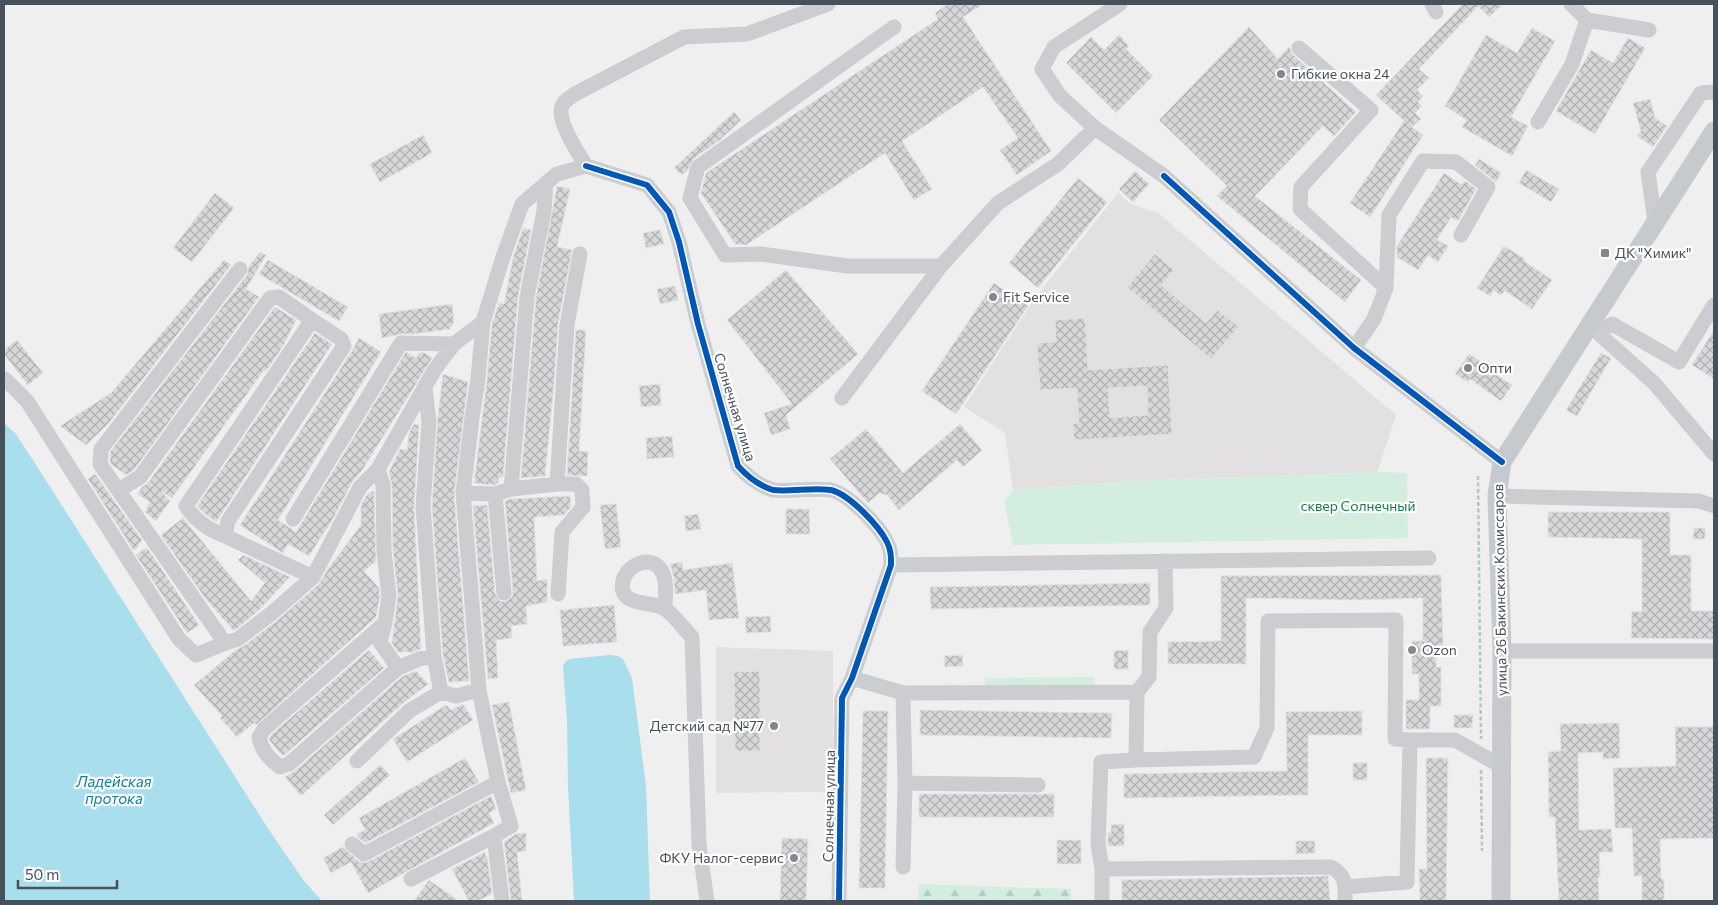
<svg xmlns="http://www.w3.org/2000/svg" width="1718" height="905" viewBox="0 0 1718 905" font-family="Commissioner,sans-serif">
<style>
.education{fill:#e2e0e1}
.forest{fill:url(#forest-firs)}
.park{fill:#d3eede}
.water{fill:#a9deec}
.building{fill:url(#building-cross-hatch);stroke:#e1e1e2;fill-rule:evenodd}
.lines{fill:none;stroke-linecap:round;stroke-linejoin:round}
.path{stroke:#b8c4c0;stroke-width:2.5;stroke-dasharray:4 2.5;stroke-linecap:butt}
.minor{stroke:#cbcdd0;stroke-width:15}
.major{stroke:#c6cace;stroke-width:19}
.cycleway-casing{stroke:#fff;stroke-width:9}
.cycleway{stroke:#0057b8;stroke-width:6}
.poi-dot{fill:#82888f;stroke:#fff;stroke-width:2}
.labels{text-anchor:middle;stroke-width:4.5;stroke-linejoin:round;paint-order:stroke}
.poi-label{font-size:14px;fill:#46515b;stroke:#fff;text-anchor:start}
.street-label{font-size:14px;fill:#46515b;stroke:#fff}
.park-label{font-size:14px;fill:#177c4a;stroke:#fff}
.water-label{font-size:15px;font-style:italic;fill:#0d80a0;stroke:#fff}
</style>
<defs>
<pattern id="forest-firs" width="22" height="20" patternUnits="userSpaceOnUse" patternTransform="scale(1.25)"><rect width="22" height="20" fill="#d3eede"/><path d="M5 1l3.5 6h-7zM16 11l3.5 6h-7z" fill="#b6cec1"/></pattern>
<pattern id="building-cross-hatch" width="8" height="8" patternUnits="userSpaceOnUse" patternTransform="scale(1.25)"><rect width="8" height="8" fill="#d7d7d9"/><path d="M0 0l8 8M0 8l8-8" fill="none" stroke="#b0b1b3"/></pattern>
</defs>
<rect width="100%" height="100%" fill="#f0efef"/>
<!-- education -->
<path class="education" d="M1118,193L1131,204L1158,213L1396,415L1377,472L1130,481L1013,490L1005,433L964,407L1035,298Z
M716,647L833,651V792L716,793Z"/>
<!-- forest -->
<path class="forest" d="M919,884L1071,889V901H918Z"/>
<!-- park -->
<path class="park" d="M1377,472L1407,473L1408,538L1013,545L1004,502L1013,490L1130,481Z
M1094,677V687L985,688V678Z"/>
<!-- water -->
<path class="water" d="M4,423L15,433L31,457L269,830L304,881L322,901H4Z
M609,655L618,656L623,659L632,678L646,786L650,901H574L568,787L567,721L563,667L565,662L570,659Z"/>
<!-- building -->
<path class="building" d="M948,4H983L963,17L1051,151L1017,175L1000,150L1018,138L983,87L902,141L932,189L914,200L885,153L746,245L735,244L701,193L706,173L938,19L935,13Z
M1463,4H1503L1489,17L1478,6L1419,69L1429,78L1417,90L1423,96L1418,102L1422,106L1415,113L1421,119L1412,127L1423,135L1370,217L1350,203L1404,121L1376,95Z
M1249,27L1278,59L1289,47L1293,55L1356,112L1334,136L1323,126L1255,196L1361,280L1345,302L1217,196L1227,186L1159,120Z
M1532,28L1555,41L1511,117L1528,126L1512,156L1462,127L1467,120L1445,106L1486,35L1517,53Z
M1119,35L1129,46L1126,49L1153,76L1116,113L1066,63L1091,37L1104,50Z
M1628,38L1645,48L1595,134L1556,111L1591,50L1613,63Z
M1650,99L1655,118L1667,126L1653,147L1637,136L1641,131L1633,103Z
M734,112L741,120L720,140L693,159L688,170L682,175L674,168Z
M423,135L432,153L380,182L370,164Z
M1479,159L1501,173L1496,182L1475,165Z
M1526,170L1559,189L1551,202L1519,183Z
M1135,171L1149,184L1133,202L1119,189Z
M1444,173L1462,185L1465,181L1476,189L1458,221L1451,217L1437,240L1448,246L1438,262L1428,255L1418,270L1397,257V246Z
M1078,178L1107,202L1038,288L1009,263Z
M557,186L570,189L557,247L572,250L558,324L554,383L545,476L521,478L536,298Z
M215,193L234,208L192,262L173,248Z
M523,228L531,230L518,296L503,477H499L498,483L494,485L474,483L487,380L492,324L499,303L504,304L513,258Z
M660,230L664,244L646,248L643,233Z
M1504,246L1525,259L1524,261L1552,280L1532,309L1505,291L1501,295L1493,290L1490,296L1477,288Z
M260,252L266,255L246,289L259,297L134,470L126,475L111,464L110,461V452L247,275L249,266Z
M1155,254L1174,270L1161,285L1206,323L1218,310L1238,327L1211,359L1127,287Z
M224,260L231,265L108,424L86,445L60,426L111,393Z
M268,260L348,307L339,321L259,274Z
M786,270L858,354L786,415L790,429L771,435L764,413L792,404L727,320Z
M994,283L1028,306L956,414L922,391Z
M675,286L678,300L660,304L657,289Z
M452,304L454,322L450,329L412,334H401L382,338L379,314Z
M275,307L296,320L283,346L266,371L264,370L172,498L161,491L170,501L156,521L145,512L150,502L138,494L142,487L148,483Z
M1085,318L1088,370L1168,365L1172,434L1074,440L1073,424L1079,423L1077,388L1040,390L1037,343L1056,342L1055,320ZM1147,386L1148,415L1110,418L1108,388Z
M576,330H586L579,451L588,452L587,476L567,475Z
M1714,330V379L1692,365Z
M315,333L332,344L216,522L204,513L197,506Z
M359,338L381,352L278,520L296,532L406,352L416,358L419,353H425L432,358L361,472L352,482L334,517L309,556L288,544L283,553L240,525L352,351Z
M17,340L43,373L28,385L4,354V350Z
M1601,353L1611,358L1577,416L1566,410Z
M1469,354L1481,362L1480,364L1512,385L1501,401L1470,379L1468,382L1455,374Z
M443,374L468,382L454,494L469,681L450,682H449L443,655L432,506L438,416Z
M660,384L661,405L641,407L639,386Z
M414,424L419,425L414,507L421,649L412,652H398L392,643L398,595L393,550L392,485L389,472L400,449L407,450L409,433Z
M960,424L982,450L963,467L957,460L899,510L887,495L879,493L868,503L830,459L866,429L903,473Z
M672,436L674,457L647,459L646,438Z
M95,474L142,540L134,551L88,479Z
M374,491L376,561L364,571L379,588L380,596L376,617L256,725L254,723L237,737L220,718L222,716L194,685L236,650L244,646L278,620L319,584L328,569L361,525V505L368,493Z
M570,496L571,507L564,515L534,517L537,581L547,579V602L526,606L527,624L511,626L512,638L496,640L498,678L488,679L473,506L487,505L495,594L500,601L505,602L512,597L513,592L505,501L510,499Z
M616,504L621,547L605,549L600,505Z
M786,509H809L810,534H786Z
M1548,512H1670V555H1691V611H1714V639L1631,638L1632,611L1642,612V539L1548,537Z
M698,514L701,529L686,531L684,516Z
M183,518L251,601L265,583L238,560L243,555L290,577L257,612L234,631L205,598L161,535Z
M1694,528H1705V539H1693Z
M144,549H148L199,625L187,633L136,555Z
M682,562L683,570L732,563L739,618L709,620L706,590L675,594L674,577L670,564Z
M1441,575L1443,646H1436V667H1441V706H1430V729H1406V700H1419V674H1412V641H1423V598L1354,600L1246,598V664H1168V642L1221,641V576Z
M1150,583V605L931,609L930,587Z
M614,605L617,642L563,646L560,610Z
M770,616L771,632L746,633L745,617Z
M369,650L384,668L283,756L270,741L269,739L271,735Z
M1128,650V669H1114V651Z
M962,655L963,666L945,667L944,656Z
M416,671L428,684L402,704L301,796L285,777L295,771L403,676Z
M760,671V751H735L734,672Z
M509,702L526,790L511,793L492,705Z
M463,704L473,720L407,762L393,739L446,705L451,710Z
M920,710L1112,713L1111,738L920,735Z
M863,711H888L885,888H859Z
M1362,711V735H1308V795L1124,798V774L1287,771L1286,712Z
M1454,715H1473L1472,728H1454Z
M1619,723L1620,758L1603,759V752L1578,753L1579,830L1611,829L1613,852H1599L1600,877H1598L1599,901H1559L1555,817H1549L1548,752L1561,751L1560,724Z
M1675,727H1714V838L1660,839L1661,879H1664V901H1642V876H1634L1632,828H1615L1613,768L1676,766Z
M465,758L479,782L365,843L358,837L357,834L365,830L359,818Z
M1426,758H1448L1446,901H1420L1419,869H1427Z
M1353,763H1367V780H1353Z
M380,765L390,775L333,825L324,815Z
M919,794H1054V817H919Z
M491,796L496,809L489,813L494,823L368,893L351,862L331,873L323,858L343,847L358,861L364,863L368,862Z
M1124,824V846H1108V833H1111V825Z
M526,833V851L517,852L522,901H511L504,842L516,834Z
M782,838L808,839L806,901H780Z
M1057,840H1081V864H1057Z
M1296,841H1315V853L1296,854Z
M485,852L486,857L487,856L492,894L477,901H469L452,869Z
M1328,876L1330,901H1122V880Z
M429,880L459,901H414Z"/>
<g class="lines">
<!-- path -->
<path class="path" d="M1478,476L1481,739
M1481,770L1482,851"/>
<!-- minor -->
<path class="minor" d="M1120,4L1054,47L1042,69L1060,96L1095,128L1164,176L1354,348L1502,462
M1432,4L1436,12
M1571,4L1587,20L1649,30
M894,27L698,167L690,198L725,255L761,254L847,266H941
M1299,48L1371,110L1301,187L1300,209L1386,288L1374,319L1354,348
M1538,122L1572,64L1587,20
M586,166L647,185L669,212L679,242L698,324L738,466C747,476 760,486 773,490C792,492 812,487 831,490C849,494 879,526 887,542C891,550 891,556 891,565L852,678L842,698L839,901
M586,166C579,154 554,118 563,104C565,100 571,97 575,94L684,37L747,34L828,4
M1655,222L1648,172L1701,93L1714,92
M1386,288L1389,215L1423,161L1456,162L1488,187L1461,235
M1588,327L1597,332L1654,383L1714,454
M1597,332L1612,324L1679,362L1714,305
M5,379L27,401L179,639L196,655L225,643L238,639L272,613L313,577L360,487L378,469L435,369L454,344L483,322
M842,398L941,266L998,203L1058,164L1095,128
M378,469L383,485L384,551L389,596L385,623L264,729L259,737C261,750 269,759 280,767L289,764L398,668L380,642L385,623
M557,484L567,325L580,254
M511,489L527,297L544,211L546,183
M119,490L140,477L270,298L279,297L312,320L186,506C195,521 209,530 225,536L228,521L344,346L341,339L312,320
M463,493L495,494L511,489L557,484H576L582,490L583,507L562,532L558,594
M495,494L504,593
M1497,496L1699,501L1714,506
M293,519L401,343L454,344
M225,536L313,577
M891,565L1429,558
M665,608C665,596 668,581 661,570C650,553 626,566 623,581C617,608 652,600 665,609C674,615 684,629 692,637L699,844L707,901
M225,643L100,464L101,449L240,269
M1502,651H1714
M398,668L419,659L434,656
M852,678L903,693L1137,692
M441,692L456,696L479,690
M903,693L905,783L1038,785
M1410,740H1455L1501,766
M1136,760L1254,757L1267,728L1268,621L1396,620L1395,739L1410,740L1407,882L1345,887
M357,761L409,711L441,692L434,656L423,506L429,422L425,386
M352,844L364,854L498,782
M903,867L905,783
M1102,869L1331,867C1347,876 1345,885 1345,901
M411,879L494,836
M502,901L494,836L511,826L498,782L479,690L463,493L472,418L478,379L483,322L503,257L522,204L557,174L586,166
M1102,901V869L1098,844L1101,762L1136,760L1137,692L1149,677L1150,632L1166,608L1165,561"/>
<!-- major -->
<path class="major" d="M1501,901L1502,651L1497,496L1502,462L1714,131"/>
<defs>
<path id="cycleway" d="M586,166L647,185L669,212L679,242L698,324L738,466C747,476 760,486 773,490C792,492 812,487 831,490C849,494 879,526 887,542C891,550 891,556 891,565L852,678L842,698L839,901
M1164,176L1354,348L1502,462"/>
</defs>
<!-- cycleway casing -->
<use href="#cycleway" class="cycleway-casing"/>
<!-- cycleway -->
<use href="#cycleway" class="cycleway"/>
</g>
<!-- markers -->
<g class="poi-dot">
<circle cx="1281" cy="74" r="5"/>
<rect x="1600" y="248" width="10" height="10" rx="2.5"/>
<circle cx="993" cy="297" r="5"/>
<circle cx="1468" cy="368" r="5"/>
<circle cx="1412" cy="650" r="5"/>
<circle cx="774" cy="726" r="5"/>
<circle cx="794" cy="858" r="5"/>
</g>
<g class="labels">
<!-- poi labels -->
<g class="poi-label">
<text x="1291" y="79">Гибкие окна 24</text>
<text x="1615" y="258">ДК "Химик"</text>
<text x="1003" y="302">Fit Service</text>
<text x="1478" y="373">Опти</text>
<text x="1422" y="655">Ozon</text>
<text x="764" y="731" text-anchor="end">Детский сад №77</text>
<text x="784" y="863" text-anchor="end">ФКУ Налог-сервис</text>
</g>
<!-- street labels -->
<g class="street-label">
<text transform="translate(735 407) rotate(73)" y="5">Солнечная улица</text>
<text transform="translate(1500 590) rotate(-91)" y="5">улица 26 Бакинских Комиссаров</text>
<text transform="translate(829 806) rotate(-89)" y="5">Солнечная улица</text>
</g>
<!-- park labels -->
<g class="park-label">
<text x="1358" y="511">сквер Солнечный</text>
</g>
<!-- water labels -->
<g class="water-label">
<text x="114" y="787">Ладейская<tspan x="114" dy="17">протока</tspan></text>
</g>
</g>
<!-- border -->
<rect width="1718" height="905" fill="none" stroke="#46515b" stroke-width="10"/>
<!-- scale -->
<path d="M18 880v8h99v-8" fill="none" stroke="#46515b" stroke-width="2.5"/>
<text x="25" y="880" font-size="15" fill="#46515b" stroke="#ffffff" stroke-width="4" paint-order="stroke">50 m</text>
</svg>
